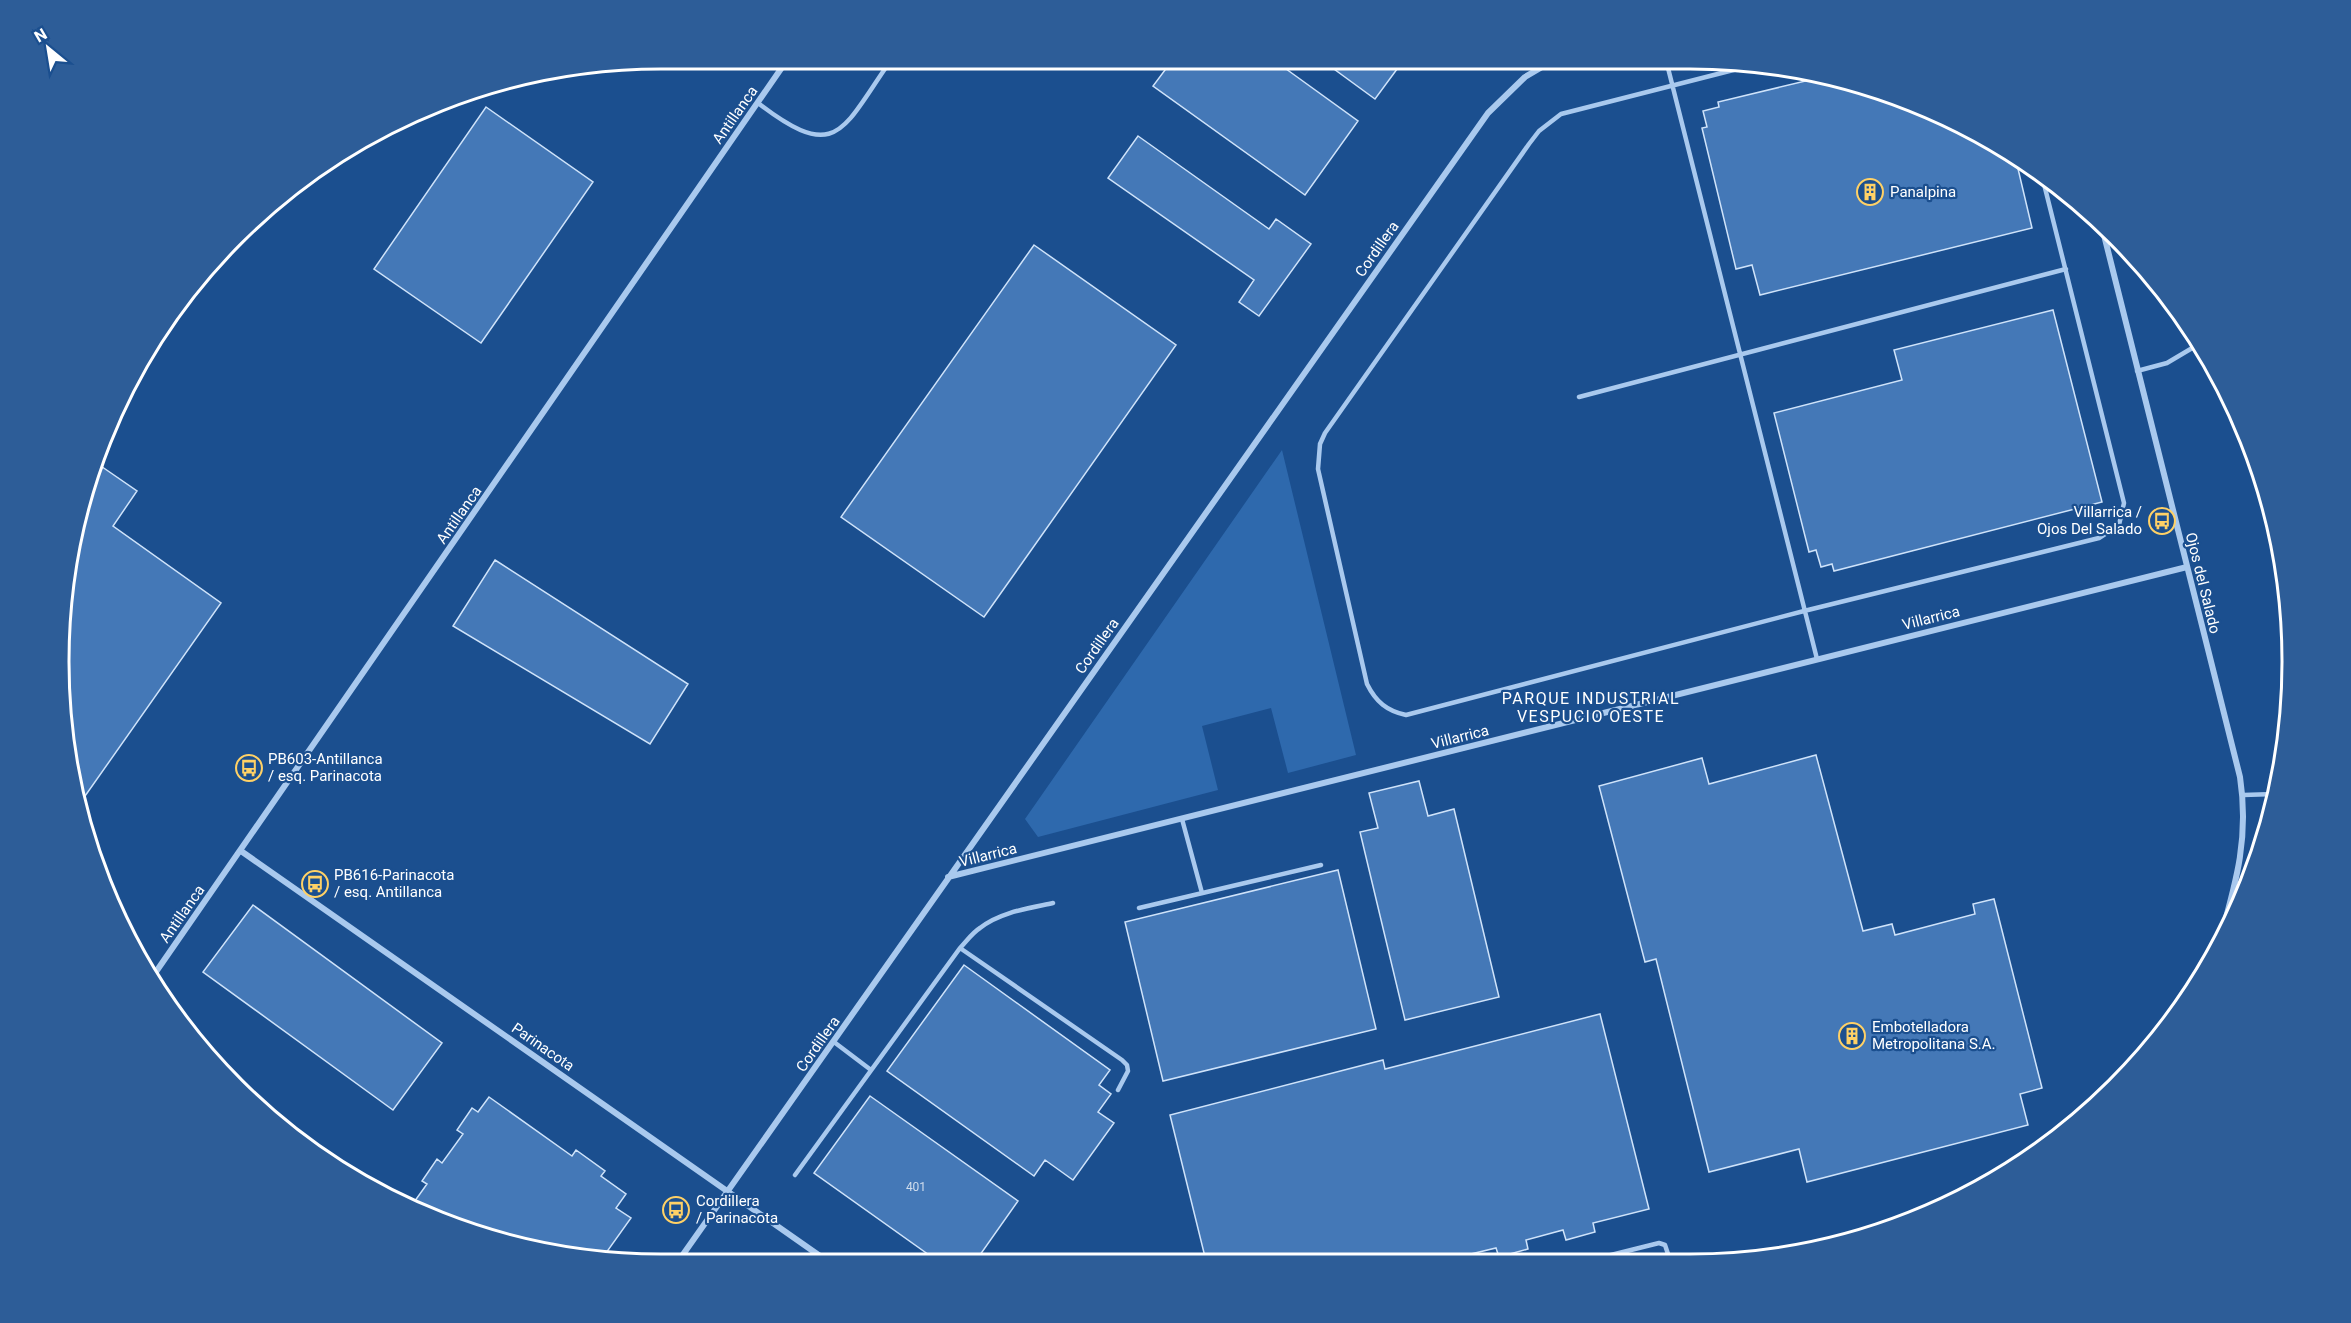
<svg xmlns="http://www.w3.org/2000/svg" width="2351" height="1323" viewBox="0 0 2351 1323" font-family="Roboto,sans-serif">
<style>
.green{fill:#2e69ad}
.building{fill:#4478b7;stroke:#cfe3fa;stroke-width:1.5}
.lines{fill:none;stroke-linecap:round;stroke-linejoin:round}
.lane{stroke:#a9c9ee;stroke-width:4.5}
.street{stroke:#a9c9ee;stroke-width:6}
.labels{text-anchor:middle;stroke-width:4.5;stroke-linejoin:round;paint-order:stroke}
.number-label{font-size:12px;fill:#d0dded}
.street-label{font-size:15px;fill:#fff;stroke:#1b4f8f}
.poi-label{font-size:15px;fill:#fff;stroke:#1b4f8f;text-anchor:start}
.neighbourhood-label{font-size:16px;letter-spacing:1.5px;fill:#fff;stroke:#1b4f8f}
.rim{fill:none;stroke:#fff;stroke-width:3}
</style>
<rect width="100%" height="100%" fill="#1b4f8f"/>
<!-- green -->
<path class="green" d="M1282,450L1356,755L1288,773L1271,708L1202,726L1218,790L1038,837L1025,819Z"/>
<!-- building -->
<path class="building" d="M1275,61L1358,121L1305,195L1153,86L1171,62Z
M1323,61H1403L1375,99Z
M1818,78L1883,90L1991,139L2015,156L2032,228L1760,295L1752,265L1736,269L1702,128L1707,127L1703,111L1719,107L1718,102Z
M486,107L593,182L481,343L374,269Z
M1138,136L1269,229L1276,219L1311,244L1259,316L1239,302L1254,280L1108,178Z
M1034,245L1176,345L984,617L841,517Z
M2053,310L2102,502L1834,571L1832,564L1821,567L1816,550L1809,552L1774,413L1902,380L1894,350Z
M95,462L137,491L113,526L221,603L78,806L70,779L60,701L64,583L79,505Z
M495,560L688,684L650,744L453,626Z
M1816,755L1863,931L1892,924L1895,935L1975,914L1973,904L1994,899L2042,1088L2020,1094L2028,1125L1807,1182L1799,1149L1709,1172L1656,959L1645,962L1599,786L1702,758L1709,784Z
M1419,781L1428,816L1454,809L1499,997L1405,1020L1360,832L1378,828L1369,793Z
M1338,870L1376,1029L1163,1081L1125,922Z
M253,905L442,1043L393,1110L203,972Z
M964,965L1110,1070L1099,1085L1111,1094L1098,1112L1114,1123L1073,1180L1045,1160L1034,1176L887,1071Z
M1600,1014L1649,1209L1593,1223L1595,1232L1566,1240L1563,1230L1526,1240L1528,1249L1499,1257L1496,1248L1446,1260L1206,1261L1170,1115L1383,1060L1385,1069Z
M870,1096L1018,1201L975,1262H939L814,1173Z
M489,1097L572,1156L576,1150L605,1171L601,1176L626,1194L616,1208L631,1218L601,1260L505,1244L412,1205L427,1184L422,1181L437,1159L442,1163L463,1134L457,1130L472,1108L478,1112Z"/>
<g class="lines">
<!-- lane -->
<path class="lane" d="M1666,60L1817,659
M1753,65L1561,114L1539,131L1529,144L1325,433L1320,444L1318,469L1367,684C1376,702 1387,711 1406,715L1804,611L2099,538L2119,525L2124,503L2042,176
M758,103C837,164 842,130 889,63
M450,105L457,95
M2137,371L2167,363L2199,344
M1579,397L2066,269
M2243,795L2275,794
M1182,819L1202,893
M1139,908L1321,865
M960,948L1122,1060L1127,1065L1128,1071L1118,1090
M834,1042L871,1070
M795,1175L960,948C966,942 972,933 980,928C1000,912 1030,908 1053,903
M1591,1260L1659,1243L1665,1245L1670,1260"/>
<!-- street -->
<path class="street" d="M2101,223L2240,777C2250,842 2234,889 2217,950
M241,851L830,1263
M948,877L2187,567
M151,979L785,63
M1755,1259L1903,1223
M677,1263L1488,113L1525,77L1554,60"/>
</g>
<!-- icons -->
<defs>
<symbol id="building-ring" viewBox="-11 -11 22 22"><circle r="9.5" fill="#1b4f8f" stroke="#ffd166" stroke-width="1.5"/><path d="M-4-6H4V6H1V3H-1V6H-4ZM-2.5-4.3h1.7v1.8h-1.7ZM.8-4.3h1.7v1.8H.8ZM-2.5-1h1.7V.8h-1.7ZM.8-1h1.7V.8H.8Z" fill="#ffd166"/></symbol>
<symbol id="bus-ring" viewBox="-11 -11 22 22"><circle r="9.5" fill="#1b4f8f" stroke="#ffd166" stroke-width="1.5"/><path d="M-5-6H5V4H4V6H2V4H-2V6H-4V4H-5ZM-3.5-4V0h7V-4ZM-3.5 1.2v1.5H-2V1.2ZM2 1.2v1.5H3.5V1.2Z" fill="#ffd166"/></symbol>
</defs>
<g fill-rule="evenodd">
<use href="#building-ring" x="1855" y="177" width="30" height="30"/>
<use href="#bus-ring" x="2147" y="506" width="30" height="30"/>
<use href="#bus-ring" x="234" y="753" width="30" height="30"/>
<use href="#bus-ring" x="300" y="869" width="30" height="30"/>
<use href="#building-ring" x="1837" y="1021" width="30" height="30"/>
<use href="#bus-ring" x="661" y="1195" width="30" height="30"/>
</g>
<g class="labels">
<!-- number labels -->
<g class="number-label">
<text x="916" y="1191">401</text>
</g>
<!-- street labels -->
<g class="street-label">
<text transform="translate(735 115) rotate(-55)" y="5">Antillanca</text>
<text transform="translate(1377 249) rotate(-55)" y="5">Cordillera</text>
<text transform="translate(459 515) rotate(-55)" y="5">Antillanca</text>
<text transform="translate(2203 583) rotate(76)" y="5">Ojos del Salado</text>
<text transform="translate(1931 618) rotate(-14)" y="5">Villarrica</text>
<text transform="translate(1097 646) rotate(-55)" y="5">Cordillera</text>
<text transform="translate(1460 737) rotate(-14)" y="5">Villarrica</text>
<text transform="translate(988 855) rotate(-14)" y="5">Villarrica</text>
<text transform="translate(182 914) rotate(-55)" y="5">Antillanca</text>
<text transform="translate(818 1044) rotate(-55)" y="5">Cordillera</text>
<text transform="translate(543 1047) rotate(35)" y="5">Parinacota</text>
</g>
<!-- poi labels -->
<g class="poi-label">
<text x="1890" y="197">Panalpina</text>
<text x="2142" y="517" text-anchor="end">Villarrica /<tspan x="2142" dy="17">Ojos Del Salado</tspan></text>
<text x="268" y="764">PB603-Antillanca<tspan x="268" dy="17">/ esq. Parinacota</tspan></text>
<text x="334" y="880">PB616-Parinacota<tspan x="334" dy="17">/ esq. Antillanca</tspan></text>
<text x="1872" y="1032">Embotelladora<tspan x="1872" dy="17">Metropolitana S.A.</tspan></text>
<text x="696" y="1206">Cordillera<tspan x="696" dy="17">/ Parinacota</tspan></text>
</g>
<!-- neighbourhood labels -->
<g class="neighbourhood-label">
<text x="1591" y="704">PARQUE INDUSTRIAL<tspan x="1591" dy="18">VESPUCIO OESTE</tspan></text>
</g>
</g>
<!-- crop -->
<path d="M0 0H2351V1323H0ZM661 69H1690A592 592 0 0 1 2282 661V662A592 592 0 0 1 1690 1254H661A592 592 0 0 1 69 662V661A592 592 0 0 1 661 69Z" fill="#2d5d98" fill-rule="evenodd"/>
<path class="rim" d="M661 69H1690A592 592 0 0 1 2282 661V662A592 592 0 0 1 1690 1254H661A592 592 0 0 1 69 662V661A592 592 0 0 1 661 69Z"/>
<!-- north arrow -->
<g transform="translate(48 48) rotate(330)" stroke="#1b4f8f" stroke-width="4.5" paint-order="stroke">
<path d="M0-4.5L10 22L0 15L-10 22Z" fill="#ffffff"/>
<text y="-9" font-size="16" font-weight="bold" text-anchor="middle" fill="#ffffff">N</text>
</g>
</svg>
